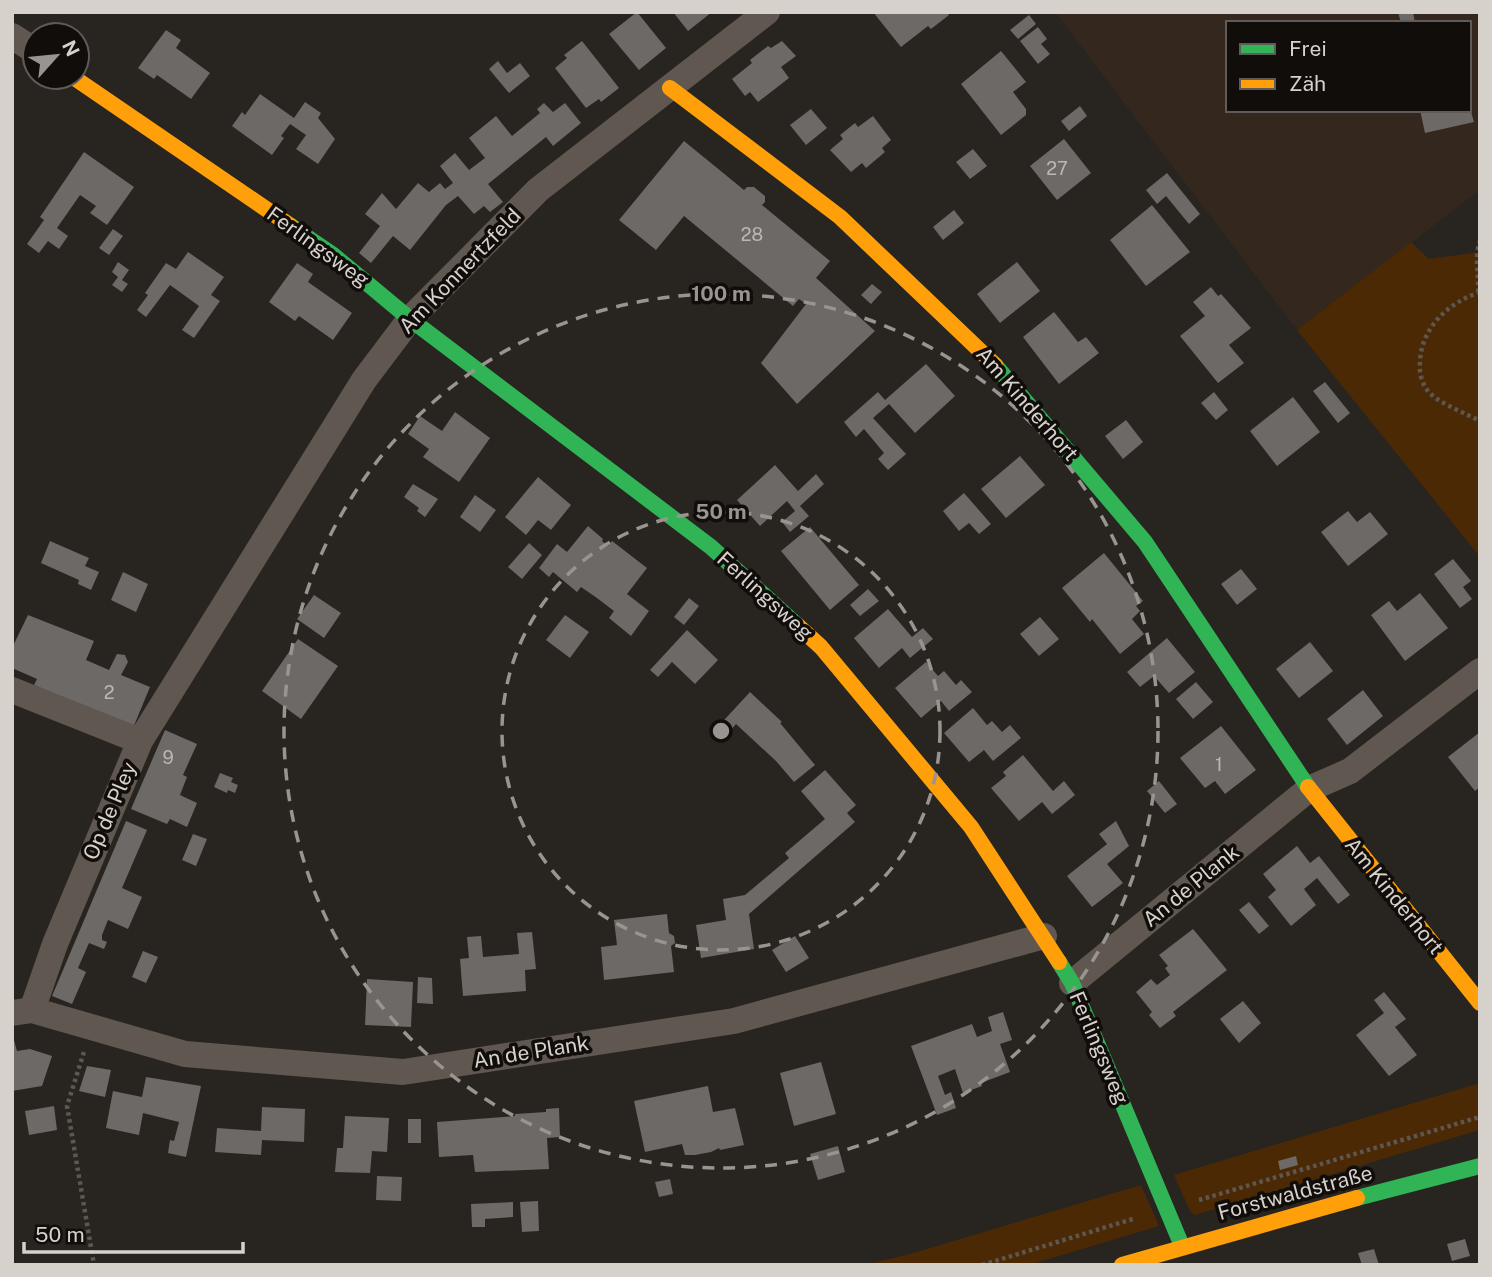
<svg xmlns="http://www.w3.org/2000/svg" width="1492" height="1277" viewBox="0 0 1492 1277" font-family="'Public Sans',sans-serif">
<style>
.built{fill:#34271d;fill-rule:evenodd}
.green{fill:#4b2904}
.building{fill:#6d6966}
.lines{fill:none;stroke-linecap:round;stroke-linejoin:round}
.path{stroke:#5e5650;stroke-width:4.5;stroke-dasharray:3.5 3.5;stroke-linecap:butt}
.street{stroke:#605750;stroke-width:26}
.fast{stroke:#30b455;stroke-width:16}
.slow{stroke:#ff9f0a;stroke-width:16}
.ring{fill:none;stroke:#9a9490;stroke-width:3.5;stroke-dasharray:12 9}
.labels{text-anchor:middle;stroke-width:7;stroke-linejoin:round;paint-order:stroke}
.number-label{font-size:18px;fill:#bcb7b2}
.street-label{font-size:21px;fill:#d7d1cc;stroke:#110d0a}
.centre{fill:#9a9490;stroke:#110d0a;stroke-width:3.5}
.ring-label{font-size:21px;text-anchor:middle;font-weight:bold;fill:#9a9490;stroke:#110d0a;stroke-width:7;stroke-linejoin:round;paint-order:stroke}
</style>
<rect width="100%" height="100%" fill="#282420"/>
<!-- built -->
<path class="built" d="M1055,12H1476L1480,30V190L1297,330ZM1228,23H1469V110H1228Z"/>
<!-- green -->
<path class="green" d="M1411,242L1429,259L1480,252V557L1297,330Z
M1480,1083V1130L1195,1215L1190,1211L1174,1175Z
M1141,1185L1159,1226L1029,1265H865L910,1254Z"/>
<!-- building -->
<path class="building" d="M637,12L666,48L639,70L609,34Z
M673,12H712L688,31Z
M873,12H947L949,15L931,29L928,26L901,47Z
M1398,12H1413L1415,23H1401Z
M1029,15L1036,24L1018,39L1010,30Z
M1038,27L1047,39L1041,44L1050,54L1038,64L1020,41Z
M166,30L181,40L176,48L210,73L191,99L157,75L154,79L138,68Z
M582,41L619,88L601,102L599,99L586,108L555,68L567,58L564,55Z
M782,41L796,56L781,67L789,78L758,102L750,92L745,96L732,79L752,63L750,60L768,46L771,48Z
M1001,51L1026,82L1013,92L1026,109V115L1001,135L961,84Z
M498,61L507,73L520,63L530,76L509,93L489,69Z
M260,94L294,118L305,102L321,113L318,118L335,139L318,164L296,149L306,135L290,124L281,136L284,138L272,155L232,126L242,112L245,115Z
M544,103L553,112L565,103L581,123L553,146L546,137L488,184L503,202L490,212L484,206L474,214L458,196L446,205L410,250L393,236L371,263L359,253L380,226L365,214L382,193L396,209L418,183L429,192L440,183L445,189L453,183L440,166L455,153L469,170L485,158L469,138L496,116L512,136L540,113L537,109Z
M1469,105L1474,122L1425,133L1420,110H1469Z
M1080,106L1087,116L1069,131L1061,121Z
M811,109L827,128L806,145L790,125Z
M873,116L891,140L882,148L885,152L866,168L862,163L851,172L830,150L843,139L840,135L855,123L858,127Z
M1064,139L1091,173L1057,200L1030,166Z
M684,141L744,190L747,187H754L765,196V202L762,205L830,261L816,278L875,331L797,404L761,363L806,304L799,299L793,306L684,216L656,250L619,220Z
M973,149L987,166L970,179L956,162Z
M84,152L134,187L107,225L90,213L96,206L80,195L57,228L68,236L59,249L48,241L39,253L27,244L44,220L40,217Z
M1167,173L1200,214L1189,224L1166,196L1157,204L1146,190Z
M1152,205L1190,252L1146,286L1110,240Z
M954,210L964,223L943,240L933,227Z
M113,229L123,236L109,255L99,248Z
M188,252L224,277L211,295L220,301L194,338L182,330L199,306L170,285L146,317L137,310L148,295L145,293L166,263L176,269Z
M118,262L129,270L122,280L128,284L122,292L112,285L118,277L112,272Z
M1017,262L1040,291L1000,323L977,294Z
M297,263L313,274L308,282L352,313L333,340L299,316L295,321L269,302Z
M872,284L882,292L871,304L861,295Z
M1211,287L1218,296L1221,294L1251,328L1229,345L1244,363L1218,383L1180,336L1205,316L1193,302Z
M1054,312L1078,342L1086,337L1099,353L1059,384L1023,337Z
M926,364L955,396L915,433L889,404L873,418L906,454L888,470L878,459L884,453L864,429L856,437L844,422L878,392L885,400Z
M1325,382L1350,413L1338,423L1313,391Z
M1214,392L1228,410L1216,420L1201,403Z
M1293,397L1320,432L1277,466L1250,431Z
M455,412L490,438L459,482L423,457L429,449L408,434L420,416L442,431Z
M1126,420L1143,442L1123,459L1105,436Z
M1020,456L1045,485L1006,518L981,489Z
M775,465L798,491L816,474L824,484L800,506L809,516L790,532L782,522L795,511L787,501L760,526L737,500Z
M538,477L571,505L551,530L538,520L526,535L505,517Z
M413,484L438,499L425,517L417,511L419,508L404,497Z
M964,493L991,524L979,534L969,523L959,531L943,511Z
M475,495L496,510L480,532L460,517Z
M1348,511L1357,522L1370,512L1388,534L1348,566L1321,532Z
M588,526L603,539L602,541L608,546L612,541L647,568L627,594L649,611L631,636L609,618L614,611L597,598L581,587L577,592L553,572L549,577L539,568L557,544L567,552Z
M810,527L859,585L830,610L781,551Z
M50,541L89,558L85,566L99,572L91,590L78,584L79,580L41,563Z
M529,543L542,555L522,579L508,567Z
M1104,553L1143,601L1136,606L1140,611L1132,619L1144,634L1120,654L1092,619L1090,622L1062,588Z
M1453,559L1471,581L1463,587L1472,599L1460,608L1434,574Z
M1241,569L1257,589L1237,605L1221,584Z
M123,572L148,584L136,612L111,600Z
M868,589L879,601L860,616L850,605Z
M1420,593L1448,628L1405,661L1371,615L1389,601L1397,611Z
M314,595L341,613L324,638L297,619Z
M689,598L699,606L684,625L674,617Z
M888,609L912,637L923,628L933,639L910,658L902,648L879,668L854,638Z
M28,615L94,641L86,660L109,670L117,654L125,655L128,662L121,675L150,687L133,728L34,685L37,679L12,668V648Z
M565,615L589,632L570,658L546,640Z
M1040,617L1059,639L1039,656L1020,634Z
M687,630L718,660L695,684L672,662L658,677L650,670Z
M1167,638L1195,672L1169,693L1154,676L1140,687L1127,672Z
M298,639L338,666L301,719L262,691Z
M1310,642L1333,671L1299,698L1276,669Z
M926,662L938,676L944,671L956,685L961,680L972,692L949,711L941,701L921,718L895,688Z
M1196,682L1213,702L1193,719L1176,699Z
M1363,690L1383,716L1347,745L1327,719Z
M750,692L782,722L780,723L815,765L794,782L776,761L736,724L723,739L714,731Z
M973,708L987,725L992,721L1002,732L1010,725L1021,738L993,761L984,750L969,762L944,733Z
M1221,726L1256,770L1225,794L1215,781L1205,788L1180,758Z
M165,730L197,744L183,775L187,777L180,795L197,803L187,827L170,819L167,824L131,809Z
M1480,732V787L1475,791L1448,757Z
M1023,755L1053,791L1064,781L1075,795L1052,814L1042,802L1019,821L991,788L1006,776L1003,772Z
M825,770L856,805L847,813L855,822L749,914L754,949L701,958L696,925L726,920L723,899L745,895L789,858L785,853L825,819L801,791Z
M220,773L233,778L231,782L238,785L235,793L228,790L227,793L214,787Z
M1159,781L1177,804L1165,813L1147,791Z
M126,821L147,830L122,888L142,897L128,929L108,920L102,935V940L107,942L104,949L89,943L78,968L86,972L72,1004L52,996Z
M1116,821L1129,846L1107,864L1123,883L1092,907L1067,876L1107,844L1099,834Z
M193,834L207,839L196,866L182,860Z
M1297,846L1310,863L1319,856L1350,895L1338,904L1317,878L1304,889L1316,905L1291,926L1268,897L1276,890L1263,874Z
M1249,902L1269,926L1259,934L1239,910Z
M667,914L669,933L674,936L675,943L671,946L674,972L604,980L601,947L617,945L614,920Z
M1193,929L1227,970L1173,1012L1176,1016L1160,1028L1149,1015L1152,1012L1136,992L1151,979L1157,985L1170,975L1165,968L1168,966L1159,955Z
M532,932L536,969L525,970L526,991L463,996L460,959L469,958L467,937L481,936L483,957L519,954L517,933Z
M795,936L809,958L786,972L772,950Z
M143,951L158,957L146,983L132,977Z
M418,977L432,978L433,1004L417,1003Z
M367,979L413,982L411,1027L365,1025Z
M1384,992L1406,1019L1395,1027L1417,1055L1389,1076L1356,1035L1384,1013L1374,1000Z
M1243,1001L1261,1023L1239,1043L1220,1019Z
M1003,1012L1012,1040L1000,1044L1010,1072L981,1083L982,1086L963,1093L955,1069L938,1076L945,1095L951,1092L956,1108L937,1115L911,1046L972,1024L977,1037L992,1031L988,1017Z
M12,1033L17,1051L30,1049L52,1056L42,1086L12,1091Z
M821,1062L836,1114L794,1126L780,1073Z
M87,1066L111,1070L105,1097L79,1091Z
M146,1077L201,1086L186,1157L168,1153L170,1140L174,1141L179,1122L143,1113L139,1135L106,1128L113,1091L142,1097Z
M708,1086L713,1112L735,1108L744,1145L720,1150L719,1148L711,1152L695,1155H685L682,1144L645,1152L634,1101Z
M54,1106L57,1130L29,1135L25,1111Z
M262,1107L305,1109L304,1142L262,1140L261,1155L215,1152L217,1128L261,1131Z
M559,1108L560,1137L547,1138L549,1169L475,1172L473,1155L439,1157L437,1122L515,1116V1114L546,1112V1109Z
M345,1116L389,1118L387,1152L372,1151L370,1173L335,1172L337,1148H343Z
M408,1119H421V1143H408Z
M838,1146L845,1172L818,1180L810,1154Z
M1296,1156L1298,1165L1280,1170L1278,1161Z
M377,1176L402,1177L401,1201L376,1200Z
M670,1179L673,1194L659,1197L655,1182Z
M538,1201L539,1231L522,1232L520,1202Z
M513,1202V1217L485,1219V1227H472L471,1204Z
M1465,1239L1470,1256L1452,1261L1447,1244Z
M1374,1249L1379,1265H1362L1358,1253Z"/>
<g class="lines">
<!-- path -->
<path class="path" d="M1478,292C1479,275 1474,257 1480,241
M1480,292C1448,303 1422,327 1420,361C1419,372 1421,382 1428,391C1436,402 1467,414 1480,421
M84,1052L67,1106L94,1265
M1199,1200L1480,1117
M982,1265L1136,1218"/>
<!-- street -->
<path class="street" d="M12,36L35,51
M12,690L140,741L55,944L32,1010
M140,741L364,380L410,319L538,190L767,12
M1072,983L1309,789L1350,771L1480,671
M12,1013L32,1010L185,1054L403,1072L734,1021L1044,936"/>
<!-- fast -->
<path class="fast" d="M291,226L332,254L410,319L711,547L798,626
M995,365L1145,542L1308,787
M1059,962L1072,983L1182,1246
M1357,1198L1480,1166"/>
<!-- slow -->
<path class="slow" d="M73,77L291,226
M670,88L840,217L995,365
M798,626L821,647L971,827L1059,962
M1308,787L1480,1003
M1122,1265L1357,1198"/>
</g>
<!-- distance rings -->
<g class="ring">
<circle cx="721" cy="731" r="219"/>
<circle cx="721" cy="731" r="437"/>
</g>
<g class="labels">
<!-- number labels -->
<g class="number-label">
<text x="1057" y="175">27</text>
<text x="752" y="241">28</text>
<text x="109" y="699">2</text>
<text x="168" y="764">9</text>
<text x="1219" y="771">1</text>
</g>
<!-- street labels -->
<g class="street-label">
<text transform="translate(318 247) rotate(36)" y="7">Ferlingsweg</text>
<text transform="translate(460 271) rotate(-46)" y="7">Am Konnertzfeld</text>
<text transform="translate(1027 404) rotate(49)" y="7">Am Kinderhort</text>
<text transform="translate(765 596) rotate(42)" y="7">Ferlingsweg</text>
<text transform="translate(110 811) rotate(-67)" y="7">Op de Pley</text>
<text transform="translate(1191 886) rotate(-39)" y="7">An de Plank</text>
<text transform="translate(1394 896) rotate(51)" y="7">Am Kinderhort</text>
<text transform="translate(1099 1048) rotate(67)" y="7">Ferlingsweg</text>
<text transform="translate(531 1052) rotate(-9)" y="7">An de Plank</text>
<text transform="translate(1295 1193) rotate(-15)" y="7">Forstwaldstraße</text>
</g>
</g>
<circle cx="721" cy="731" r="10" class="centre"/>
<g class="ring-label">
<text x="721" y="301">100 m</text>
<text x="721" y="519">50 m</text>
</g>
<!-- border -->
<rect width="1492" height="1277" fill="none" stroke="#d7d1cc" stroke-width="28"/>
<!-- legend -->
<rect x="1226" y="21" width="245" height="91" fill="#110d0a" stroke="#605b58" stroke-width="2"/>
<rect x="1240" y="44" width="35" height="10" fill="#30b455" stroke="#605b58" stroke-width="2"/>
<text x="1289" y="56" font-size="21" fill="#d7d1cc">Frei</text>
<rect x="1240" y="79" width="35" height="10" fill="#ff9f0a" stroke="#605b58" stroke-width="2"/>
<text x="1289" y="91" font-size="21" fill="#d7d1cc">Zäh</text>
<!-- north arrow -->
<g transform="translate(56 56) rotate(63)"><circle r="33" fill="#110d0a" stroke="#605b58" stroke-width="2"/>
<path d="M0-5L12 26L0 18L-12 26Z" fill="#9a9490"/>
<text y="-10" font-size="19" font-weight="bold" text-anchor="middle" fill="#d7d1cc">N</text>
</g>
<!-- scale -->
<path d="M24 1242v10h219v-10" fill="none" stroke="#d7d1cc" stroke-width="3.5"/>
<text x="35" y="1242" font-size="21" fill="#d7d1cc" stroke="#110d0a" stroke-width="5" paint-order="stroke">50 m</text>
</svg>
